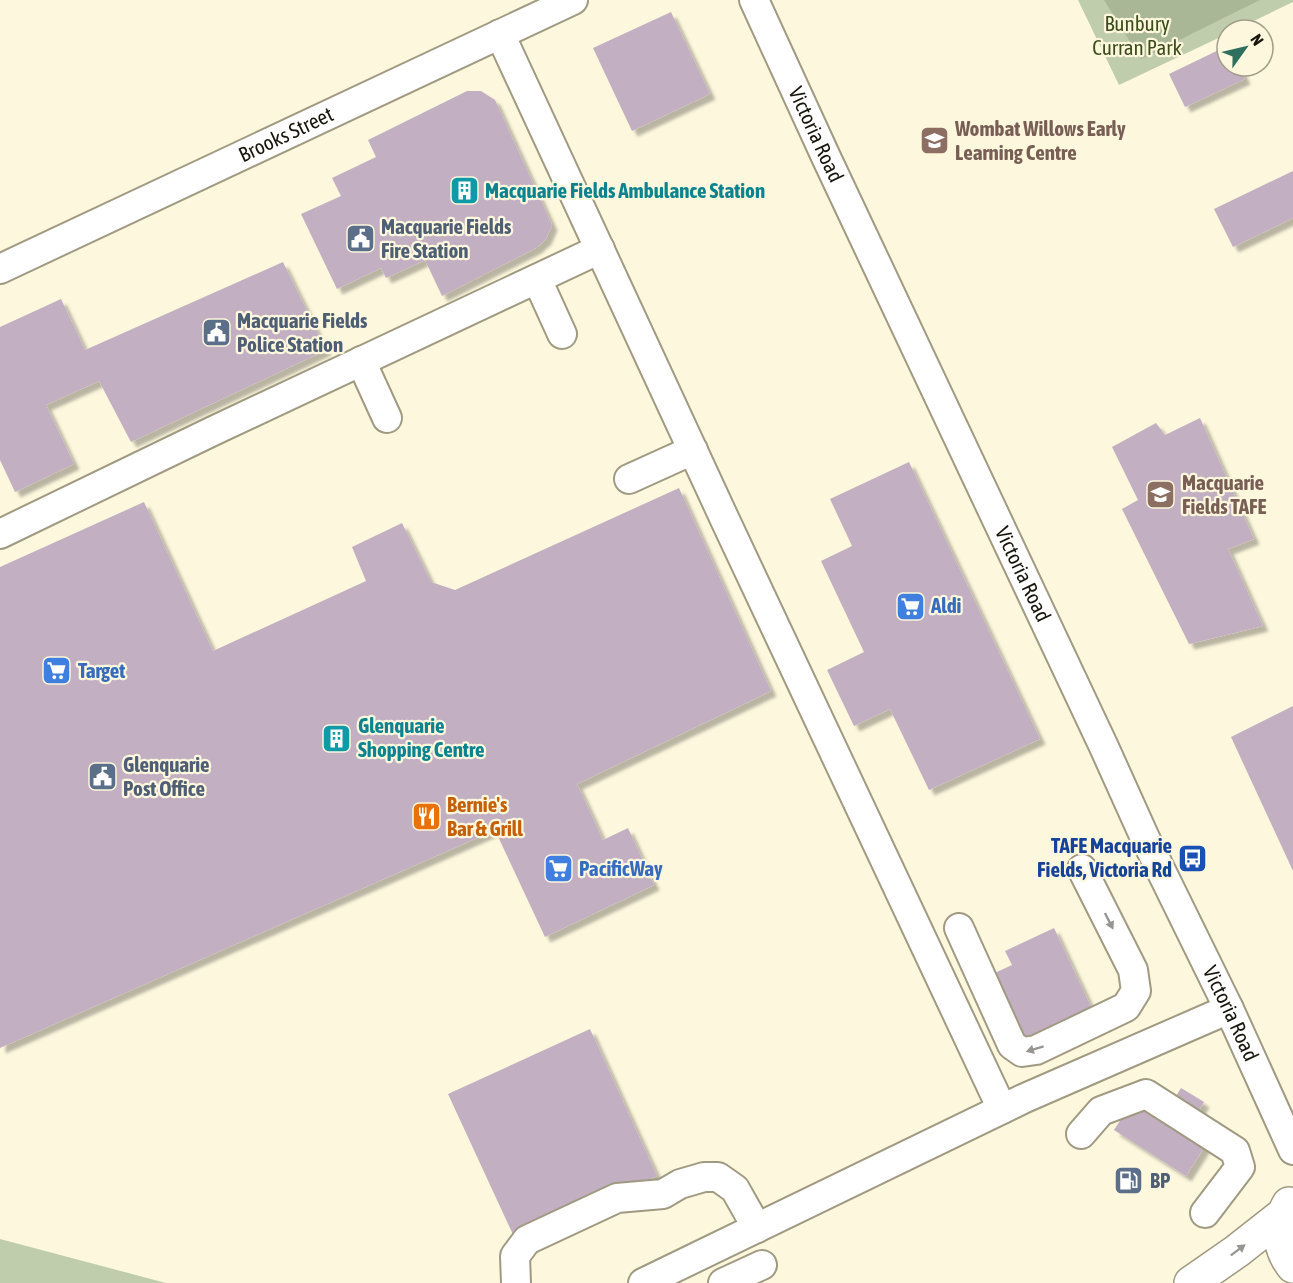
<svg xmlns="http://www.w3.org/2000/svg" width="1293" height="1283" viewBox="0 0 1293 1283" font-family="'Asap Condensed',sans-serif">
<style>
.green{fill:#c0cdad}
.forest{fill:#aab797}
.building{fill:#c3afc2;filter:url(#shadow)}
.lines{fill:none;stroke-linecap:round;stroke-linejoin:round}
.minor-casing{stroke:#a09a82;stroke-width:32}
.major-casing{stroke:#a09a82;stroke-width:36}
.minor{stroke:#fff;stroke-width:28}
.major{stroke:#fff;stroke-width:33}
.oneway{fill:#979692}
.labels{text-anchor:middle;stroke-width:4.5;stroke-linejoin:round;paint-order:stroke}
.park-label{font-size:21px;fill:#3c4d1b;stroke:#fdf7dd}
.education-label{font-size:21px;font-weight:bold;fill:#785e54;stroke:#fdf7dd;text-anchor:start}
.street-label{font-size:21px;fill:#18160c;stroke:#fdf7dd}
.culture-label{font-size:21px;font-weight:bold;fill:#0d838f;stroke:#fdf7dd;text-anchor:start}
.service-label{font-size:21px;font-weight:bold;fill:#4e5e75;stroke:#fdf7dd;text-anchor:start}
.shop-label{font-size:21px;font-weight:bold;fill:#366cbe;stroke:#fdf7dd;text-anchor:start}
.food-label{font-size:21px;font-weight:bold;fill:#c56008;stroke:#fdf7dd;text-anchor:start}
.transit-label{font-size:21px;font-weight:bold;fill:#164399;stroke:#fdf7dd;text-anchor:end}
</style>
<defs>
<filter id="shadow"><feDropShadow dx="5.5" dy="5.5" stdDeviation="1.5" flood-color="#0004"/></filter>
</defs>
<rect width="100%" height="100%" fill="#fdf7dd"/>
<!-- green -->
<path class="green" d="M1078,0H1293V2L1235,30H1227V34L1119,85Z
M0,1239L166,1283H0Z"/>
<!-- forest -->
<path class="forest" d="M1104,0H1260L1141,59Z"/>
<!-- building -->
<path class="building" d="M671,12L710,94L632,131L593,48Z
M1227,46V66H1239L1245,79L1185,107L1169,74Z
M467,91H481L495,100L552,225L546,239L536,248L442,296L425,260L386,278L381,268L337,289L301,214L341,196L332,178L376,157L368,140Z
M1293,171V218L1233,247L1214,209Z
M283,262L326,350L131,442L99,381L46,405L74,464L15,492L0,460V327L61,299L85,350Z
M1200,418L1254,539L1228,549L1263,626L1189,644L1122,509L1138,500L1112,447L1156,423L1165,435Z
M909,462L1040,739L929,790L890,709L854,726L827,670L864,652L821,561L852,546L830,499Z
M679,488L771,691L577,784L603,840L628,828L654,885L545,937L495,830L0,1048V567L144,502L213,651L366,581L352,547L402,523L431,582L455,590Z
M1293,706V871L1231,737Z
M1054,928L1092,1009L1020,1042L988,976L1012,965L1005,951Z
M590,1029L657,1176L516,1241L448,1094Z
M1181,1088L1204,1102L1197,1114L1217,1127L1186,1176L1114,1130L1132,1102L1161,1120Z"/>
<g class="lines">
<defs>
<g id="minor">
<path id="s1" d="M754,0L826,157L1104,747L1145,838L1229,1009L1293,1150"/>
<path d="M500,34L726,522L1002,1109"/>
<path id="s2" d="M0,269L573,0"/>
<path d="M537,279L562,334"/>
<path d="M361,361L387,418"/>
<path d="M629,479L693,450"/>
<path d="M0,534L213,431L600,249"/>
<path d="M959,928L1012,1045L1022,1052L1036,1050L1126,1007L1136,991L1133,970L1082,869"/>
<path d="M1081,1134L1101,1111L1146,1094L1235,1151L1240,1167L1205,1213"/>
<path d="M516,1283L515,1256L527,1240L617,1198L663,1194L680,1184L704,1177H718L735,1189L757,1228"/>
<path d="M643,1283L1025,1098L1229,1009"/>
<path d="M723,1283L762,1265"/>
</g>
<path id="major" d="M1289,1204C1277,1224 1278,1247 1293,1266
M1191,1283L1237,1251L1284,1214"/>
</defs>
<!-- minor casing -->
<use href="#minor" class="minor-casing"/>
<!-- major casing -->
<use href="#major" class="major-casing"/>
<!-- minor -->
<use href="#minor" class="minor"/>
<!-- major -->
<use href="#major" class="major"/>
</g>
<!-- one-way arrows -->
<defs><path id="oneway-solid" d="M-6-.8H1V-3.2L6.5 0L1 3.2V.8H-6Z" transform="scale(1.5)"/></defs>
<g class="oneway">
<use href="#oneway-solid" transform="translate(1109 921) rotate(63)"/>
<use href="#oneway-solid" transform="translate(1035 1049) rotate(163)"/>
<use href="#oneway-solid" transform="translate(1238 1250) rotate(-37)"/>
</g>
<!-- icons -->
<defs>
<symbol id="school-square" viewBox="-11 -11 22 22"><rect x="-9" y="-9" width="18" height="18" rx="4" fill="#8d6e63" stroke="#fdf7dd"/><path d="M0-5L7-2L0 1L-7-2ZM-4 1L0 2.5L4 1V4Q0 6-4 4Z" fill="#fff"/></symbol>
<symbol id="building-square" viewBox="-11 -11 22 22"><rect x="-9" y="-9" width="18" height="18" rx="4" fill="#0f9aa8" stroke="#fdf7dd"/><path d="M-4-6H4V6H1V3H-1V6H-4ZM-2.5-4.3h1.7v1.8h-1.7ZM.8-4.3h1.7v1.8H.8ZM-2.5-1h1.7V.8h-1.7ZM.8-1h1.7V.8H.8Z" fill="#fff"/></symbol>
<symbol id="civic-square" viewBox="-11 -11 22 22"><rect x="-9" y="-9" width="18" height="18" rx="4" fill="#5c6f8a" stroke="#fdf7dd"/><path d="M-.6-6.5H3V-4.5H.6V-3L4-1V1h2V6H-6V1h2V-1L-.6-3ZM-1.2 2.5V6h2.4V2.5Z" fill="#fff"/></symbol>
<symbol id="university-square" viewBox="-11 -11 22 22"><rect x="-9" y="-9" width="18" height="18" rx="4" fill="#8d6e63" stroke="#fdf7dd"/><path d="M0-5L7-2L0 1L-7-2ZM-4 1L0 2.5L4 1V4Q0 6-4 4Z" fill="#fff"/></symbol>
<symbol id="supermarket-square" viewBox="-11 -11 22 22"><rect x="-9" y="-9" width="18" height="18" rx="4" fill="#3f7fe0" stroke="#fdf7dd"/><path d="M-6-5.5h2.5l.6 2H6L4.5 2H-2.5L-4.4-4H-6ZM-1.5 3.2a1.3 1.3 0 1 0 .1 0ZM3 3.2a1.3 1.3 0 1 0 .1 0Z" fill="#fff"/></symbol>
<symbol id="restaurant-square" viewBox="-11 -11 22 22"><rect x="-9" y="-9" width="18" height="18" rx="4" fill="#e8710a" stroke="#fdf7dd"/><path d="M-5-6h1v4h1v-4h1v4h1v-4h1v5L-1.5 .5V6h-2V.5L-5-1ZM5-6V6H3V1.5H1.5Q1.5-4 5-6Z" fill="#fff"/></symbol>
<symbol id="bus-square" viewBox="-11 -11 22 22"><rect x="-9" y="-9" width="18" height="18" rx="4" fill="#1a4fb4" stroke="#fdf7dd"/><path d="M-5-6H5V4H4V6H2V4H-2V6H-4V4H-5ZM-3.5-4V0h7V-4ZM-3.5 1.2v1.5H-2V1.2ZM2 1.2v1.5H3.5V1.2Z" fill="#fff"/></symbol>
<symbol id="fuel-square" viewBox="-11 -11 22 22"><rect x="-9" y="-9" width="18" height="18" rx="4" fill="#5c6f8a" stroke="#fdf7dd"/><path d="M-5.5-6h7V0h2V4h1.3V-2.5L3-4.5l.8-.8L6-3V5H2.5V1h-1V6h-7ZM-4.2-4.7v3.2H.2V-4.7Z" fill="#fff"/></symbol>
</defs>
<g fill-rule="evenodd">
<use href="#school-square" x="918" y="124" width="33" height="33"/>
<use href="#building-square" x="448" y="174" width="33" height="33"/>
<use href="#civic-square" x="344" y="222" width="33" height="33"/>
<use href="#civic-square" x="200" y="316" width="33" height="33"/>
<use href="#university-square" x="1144" y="478" width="33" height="33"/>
<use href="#supermarket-square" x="894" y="590" width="33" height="33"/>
<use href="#supermarket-square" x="40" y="654" width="33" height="33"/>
<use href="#building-square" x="320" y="722" width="33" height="33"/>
<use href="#civic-square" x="86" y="760" width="33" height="33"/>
<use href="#restaurant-square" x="410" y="800" width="33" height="33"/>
<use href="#bus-square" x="1176" y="842" width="33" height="33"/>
<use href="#supermarket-square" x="542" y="852" width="33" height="33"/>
<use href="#fuel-square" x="1112" y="1164" width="33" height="33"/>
</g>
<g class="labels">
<!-- park labels -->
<g class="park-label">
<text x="1137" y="31">Bunbury<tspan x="1137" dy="24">Curran Park</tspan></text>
</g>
<!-- education labels -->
<g class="education-label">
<text x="955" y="136">Wombat Willows Early<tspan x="955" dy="24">Learning Centre</tspan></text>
<text x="1182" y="490">Macquarie<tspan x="1182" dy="24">Fields TAFE</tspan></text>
</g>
<!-- street labels -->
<g class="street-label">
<text dy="7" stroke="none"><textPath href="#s2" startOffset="316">Brooks Street</textPath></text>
<text dy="7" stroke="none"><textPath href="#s1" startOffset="148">Victoria Road</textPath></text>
<text dy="7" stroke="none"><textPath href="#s1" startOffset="634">Victoria Road</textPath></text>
<text dy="7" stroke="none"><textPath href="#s1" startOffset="1120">Victoria Road</textPath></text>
</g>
<!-- culture labels -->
<g class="culture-label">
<text x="485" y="198">Macquarie Fields Ambulance Station</text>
<text x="358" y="733">Glenquarie<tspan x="358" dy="24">Shopping Centre</tspan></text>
</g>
<!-- service labels -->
<g class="service-label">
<text x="381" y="234">Macquarie Fields<tspan x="381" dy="24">Fire Station</tspan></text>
<text x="237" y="328">Macquarie Fields<tspan x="237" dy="24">Police Station</tspan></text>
<text x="123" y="772">Glenquarie<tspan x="123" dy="24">Post Office</tspan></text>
<text x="1150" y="1188">BP</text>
</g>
<!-- shop labels -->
<g class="shop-label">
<text x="931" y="613">Aldi</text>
<text x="78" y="678">Target</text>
<text x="579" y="876">PacificWay</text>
</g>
<!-- food labels -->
<g class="food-label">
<text x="447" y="812">Bernie's<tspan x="447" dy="24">Bar &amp; Grill</tspan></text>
</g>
<!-- transit labels -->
<g class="transit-label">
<text x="1172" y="853">TAFE Macquarie<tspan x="1172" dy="24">Fields, Victoria Rd</tspan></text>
</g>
</g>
<!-- north arrow -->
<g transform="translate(1245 48) rotate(56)"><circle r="28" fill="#fdf7dd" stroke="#a19d89" stroke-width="1.5"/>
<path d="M0-4.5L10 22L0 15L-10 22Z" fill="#2f6f5e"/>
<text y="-9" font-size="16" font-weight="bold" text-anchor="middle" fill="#18160c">N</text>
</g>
</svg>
